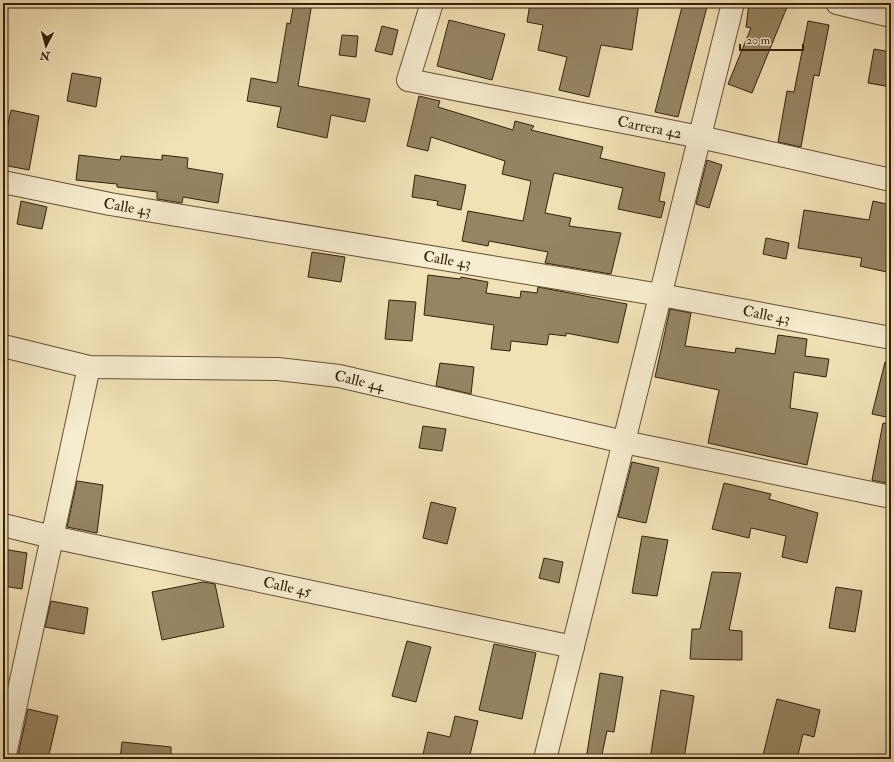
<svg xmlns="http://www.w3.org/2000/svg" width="894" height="762" viewBox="0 0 894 762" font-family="'IM FELL Double Pica',serif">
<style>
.building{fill:#968563;stroke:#33210a}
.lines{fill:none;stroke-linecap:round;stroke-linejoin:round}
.street-casing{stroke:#625135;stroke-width:24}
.street{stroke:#f6eccf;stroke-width:22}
.labels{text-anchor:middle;stroke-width:3;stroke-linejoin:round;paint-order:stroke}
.street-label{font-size:15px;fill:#33210a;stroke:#f6eccf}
</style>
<rect width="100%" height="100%" fill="#f1e1b5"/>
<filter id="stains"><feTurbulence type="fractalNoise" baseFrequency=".005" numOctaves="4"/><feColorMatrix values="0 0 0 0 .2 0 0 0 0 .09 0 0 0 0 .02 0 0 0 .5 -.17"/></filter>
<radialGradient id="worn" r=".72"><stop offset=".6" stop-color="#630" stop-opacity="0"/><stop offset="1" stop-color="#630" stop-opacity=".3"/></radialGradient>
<!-- building -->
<path class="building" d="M294,3H312L298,86L370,99L365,122L331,115L327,138L277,127L281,107L247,101L251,78L277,83L287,23L290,24Z
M530,3H639L632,50L601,45L589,97L559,90L567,57L538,50L543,25L527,22Z
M683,3H708L678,117L655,112Z
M749,3L787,7L752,93L728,84L751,28L746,27Z
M449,20L505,34L492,80L437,66Z
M808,21L829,25L819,76L814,75L801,147L778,142L787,91L794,92Z
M382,26L398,30L392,55L375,51Z
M342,35L358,36L356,57L339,55Z
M874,49L891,52V87L868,83Z
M72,73L101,78L96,107L67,101Z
M419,96L440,101L438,107L513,130L515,121L534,126L531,130L603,147L600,158L665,173L659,201L665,202L661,218L618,209L623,188L554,173L545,213L571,218L569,226L621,233L611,274L545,263L548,252L489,241L488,246L462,241L468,211L523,221L531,181L502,174L505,161L431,137L428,151L407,146Z
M11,110L39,116L29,170L3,165V128L7,129Z
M79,155L120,160L121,156L162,160V155L188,158L187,168L223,174L218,203L183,197L182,203L157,199V192L117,187V184L76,180Z
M707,160L722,165L709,208L696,204Z
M415,175L466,185L461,210L437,205L438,201L412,197Z
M21,201L47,207L42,229L17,224Z
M873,201L891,205V273L860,266L862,258L798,248L804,210L869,220Z
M766,238L789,243L786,259L763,254Z
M312,252L345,257L341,282L308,277Z
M428,275L460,279L461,277L488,282L486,293L520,298L521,291L537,293L538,287L627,304L618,343L566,333V336L549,334L547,345L511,341L510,351L491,349L494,325L424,315Z
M389,300L416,302L412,341L385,339Z
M670,309L691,313L685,346L735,353L736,348L775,354L778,335L807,339L805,356L829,359L826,377L794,372L790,408L818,413L807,465L708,443L719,390L655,377Z
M885,362L891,363V418L872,414Z
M440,363L474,367L471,394L436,386Z
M883,423L891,424V484L872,480Z
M423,426L446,429L442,451L419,448Z
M632,462L659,468L646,523L618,517Z
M77,481L103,485L97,533L67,527Z
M724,483L771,494L769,499L818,513L807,563L782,557L786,536L751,528L749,538L712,529Z
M431,502L456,508L447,544L423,538Z
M642,536L668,540L657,596L632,593Z
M3,549L27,553L22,589L3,586Z
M544,558L563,562L559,583L539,578Z
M712,572L741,573L729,630L742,631V660L690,659L692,629H700Z
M203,582L215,584L224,627L162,640L152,592Z
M836,587L862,591L855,632L829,628Z
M51,601L88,608L84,634L45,627Z
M407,641L431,647L416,702L392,696Z
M494,644L536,653L522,719L479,710Z
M600,673L623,677L614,732L607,731L601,759H586Z
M661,690L694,696L684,759H650Z
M777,699L820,710L814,737L803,734L797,759H762Z
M28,709L58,716L48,759H36L18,755Z
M455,716L478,721L469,759H422L428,732L450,737Z
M122,742L171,747V759H120Z"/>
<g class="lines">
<defs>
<g id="street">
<path id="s1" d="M432,3L408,80L700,137L891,180"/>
<path d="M837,3L891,16"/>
<path id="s2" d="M3,182L110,204L661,295L891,338"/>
<path id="s3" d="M3,346L89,367L278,369L339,376L624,442L891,497"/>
<path id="s4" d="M3,525L52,537L573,647"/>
<path d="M4,759L89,367"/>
<path d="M545,759L733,3"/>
</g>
</defs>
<!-- street casing -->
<use href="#street" class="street-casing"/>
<!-- street -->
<use href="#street" class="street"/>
</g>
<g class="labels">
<!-- street labels -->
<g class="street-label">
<text dy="5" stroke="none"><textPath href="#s1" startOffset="327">Carrera 42</textPath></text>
<text dy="5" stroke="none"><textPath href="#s2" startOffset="127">Calle 43</textPath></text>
<text dy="5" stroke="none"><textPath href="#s2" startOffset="451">Calle 43</textPath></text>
<text dy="5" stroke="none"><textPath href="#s2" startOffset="775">Calle 43</textPath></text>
<text dy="5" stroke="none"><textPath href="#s3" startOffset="360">Calle 44</textPath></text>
<text dy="5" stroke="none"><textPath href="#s4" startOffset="291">Calle 45</textPath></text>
</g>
</g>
<!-- margin -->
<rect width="894" height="762" fill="none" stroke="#f1e1b5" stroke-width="16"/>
<rect x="4" y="4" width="886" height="754" fill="none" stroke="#33210a" stroke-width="2"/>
<rect x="8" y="8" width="878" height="746" fill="none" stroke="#33210a"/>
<!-- north arrow -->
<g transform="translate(46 46) rotate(186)" stroke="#f6eccf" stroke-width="3" paint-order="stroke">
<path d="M0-3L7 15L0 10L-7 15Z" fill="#33210a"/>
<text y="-6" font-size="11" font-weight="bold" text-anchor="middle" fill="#33210a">N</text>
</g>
<!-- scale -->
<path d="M740 44v6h63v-6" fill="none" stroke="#33210a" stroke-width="2"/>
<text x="746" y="44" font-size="12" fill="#33210a" stroke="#f6eccf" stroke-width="3" paint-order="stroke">20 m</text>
<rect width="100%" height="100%" filter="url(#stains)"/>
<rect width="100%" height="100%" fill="url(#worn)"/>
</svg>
